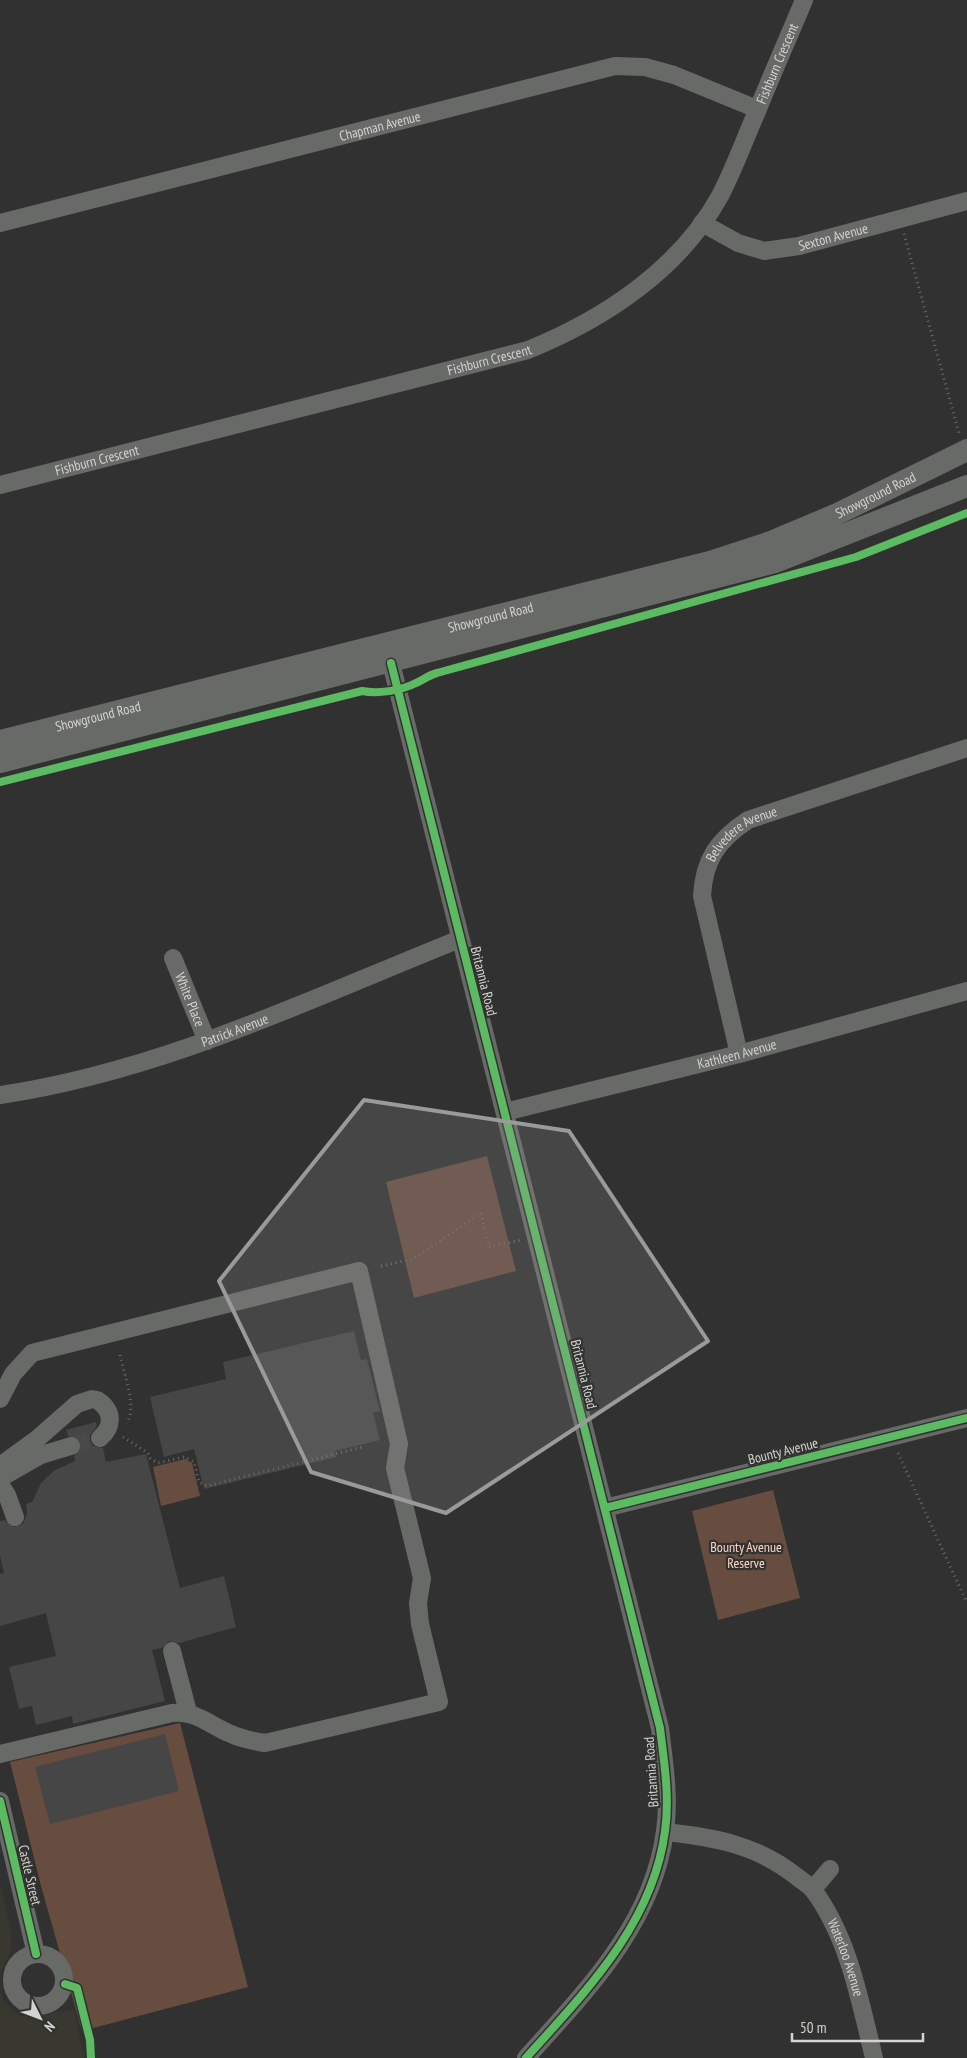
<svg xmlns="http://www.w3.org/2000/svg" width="967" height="2058" viewBox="0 0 967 2058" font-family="'PT Sans Narrow',sans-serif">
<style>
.built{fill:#383830}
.green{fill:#674c40}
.building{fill:#474646}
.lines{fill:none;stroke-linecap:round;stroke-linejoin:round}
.minor-tunnel{stroke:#494949;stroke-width:18;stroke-dasharray:18 9;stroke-linecap:butt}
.path{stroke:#6a6b69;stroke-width:3;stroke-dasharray:1 4;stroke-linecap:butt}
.minor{stroke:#686a67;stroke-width:18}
.major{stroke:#686a67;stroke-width:22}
.cycleway-casing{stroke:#323230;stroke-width:11}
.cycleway{stroke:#5cba63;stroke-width:8}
.marked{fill:#9a9a9a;fill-opacity:0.2;stroke:#9a9a9a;stroke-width:4;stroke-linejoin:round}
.labels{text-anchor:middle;stroke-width:4.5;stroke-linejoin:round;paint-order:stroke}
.street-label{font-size:14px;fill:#d3d3d2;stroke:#323230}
.park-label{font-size:14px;fill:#fbd6c5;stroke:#323230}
</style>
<rect width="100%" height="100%" fill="#313131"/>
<!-- built -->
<path class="built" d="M0,1885L11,1930V1950L0,1974Z
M0,1992L4,2002L20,2016L74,2010L84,2058H0Z"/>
<!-- green -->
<path class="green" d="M487,1156L516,1271L414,1298L386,1182Z
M185,1459L192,1463L200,1496L161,1506L153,1467Z
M773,1490L800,1598L718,1620L692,1511Z
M180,1723L248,1987L82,2031L41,1886L10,1762Z"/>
<!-- building -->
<path class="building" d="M354,1331L361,1360L367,1359L380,1411L373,1413L380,1440L335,1451L336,1457L204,1489L194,1449L164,1457L150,1397L226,1379L223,1362Z
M96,1422L97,1426L90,1435V1440L93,1446L103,1448L106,1462L146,1454L180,1588L224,1576L236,1627L179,1643L169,1641L162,1648L152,1650L165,1701L73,1724L72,1716L36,1725L32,1706L19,1709L9,1667L56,1656L46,1613L0,1626V1574L4,1573L0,1556V1521L5,1520L14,1527L23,1524L27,1514L26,1504L32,1502L41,1483L55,1470L75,1461L74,1456L81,1449L79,1439L68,1436L66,1430Z
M165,1734L179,1791L50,1824L35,1767Z"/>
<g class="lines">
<!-- minor-tunnel -->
<path class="minor-tunnel" d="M71,1446L100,1438"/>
<!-- path -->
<path class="path" d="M904,234L959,433
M381,1266L413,1259L481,1213L489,1247L521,1240
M120,1355C124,1375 137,1405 127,1423
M123,1437L148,1453L150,1458L158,1463L184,1457L194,1462L199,1482L207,1486L363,1447
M898,1453L967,1603"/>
<!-- minor -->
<g class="minor">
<path id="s1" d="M0,223L615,66L645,67L674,75L757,109"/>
<path id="s2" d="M702,223L738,243L764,251L799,246L967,201"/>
<path id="s3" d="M0,485L528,350C604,319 679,270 720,196C735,167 745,138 758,109C773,72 789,36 804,0"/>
<path d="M391,663L660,1728C664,1762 670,1797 665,1831C653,1924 586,1991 526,2058"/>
<path id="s4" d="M173,958L207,1041"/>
<path id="s5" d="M739,1054L702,896C704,859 718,840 748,820L967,748"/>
<path id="s6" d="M0,1095C162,1071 310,999 460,939"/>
<path id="s7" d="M505,1112L739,1054L967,991"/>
<path d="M0,1399L13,1374L32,1353L359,1271L399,1444L395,1468L422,1578L418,1603L420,1624L439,1702L265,1743C253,1741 242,1739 231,1734C211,1726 195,1710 172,1713L0,1754"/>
<path d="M4,1463L37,1439L77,1404L92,1399L97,1400C113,1410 114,1426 100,1438"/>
<path d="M4,1476L41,1455L71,1446"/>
<path d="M0,1484L7,1495L15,1517"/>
<path d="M605,1508L967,1418"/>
<path d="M172,1651L188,1712"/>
<path d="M0,1801L36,1954"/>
<path id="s8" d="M665,1832C714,1837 757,1845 796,1876C802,1881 810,1885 814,1891C849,1939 860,2001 874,2058"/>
<path d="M813,1889L830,1869"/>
<circle cx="38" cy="1980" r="26"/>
</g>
<!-- major -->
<g class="major">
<path id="s9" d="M0,741L710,562L771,542L835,515L967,450"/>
<path d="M0,762L775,562L967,486"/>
</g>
<defs>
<path id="cycleway" d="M391,663L660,1728C664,1762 670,1797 665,1831C653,1924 586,1991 526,2058
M0,782L362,691C378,694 400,691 416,683C423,680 429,675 437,673L856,557L967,513
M605,1508L967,1418
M0,1801L36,1954
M65,1984L77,1988L90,2040L91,2058"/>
</defs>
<!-- cycleway casing -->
<use href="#cycleway" class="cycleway-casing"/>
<!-- cycleway -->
<use href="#cycleway" class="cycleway"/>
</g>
<!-- marked area -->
<path class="marked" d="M364,1100L569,1131L708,1341L446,1513L311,1472L219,1281Z"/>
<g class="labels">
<!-- street labels -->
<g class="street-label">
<text dy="5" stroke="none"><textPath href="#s3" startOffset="940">Fishburn Crescent</textPath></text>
<text dy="5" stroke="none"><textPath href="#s1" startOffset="392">Chapman Avenue</textPath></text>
<text dy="5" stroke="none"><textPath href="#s2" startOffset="139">Sexton Avenue</textPath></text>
<text dy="5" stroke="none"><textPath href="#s3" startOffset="505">Fishburn Crescent</textPath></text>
<text dy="5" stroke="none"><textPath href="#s3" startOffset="100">Fishburn Crescent</textPath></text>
<text dy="5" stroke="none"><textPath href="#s9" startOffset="911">Showground Road</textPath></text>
<text dy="5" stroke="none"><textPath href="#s9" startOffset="506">Showground Road</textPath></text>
<text dy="5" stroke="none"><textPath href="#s9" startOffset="101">Showground Road</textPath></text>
<text dy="5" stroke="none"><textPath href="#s5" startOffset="242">Belvedere Avenue</textPath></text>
<text transform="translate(484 981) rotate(76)" y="5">Britannia Road</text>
<text dy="5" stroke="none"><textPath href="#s4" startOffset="45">White Place</textPath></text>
<text dy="5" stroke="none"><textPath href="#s6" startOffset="244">Patrick Avenue</textPath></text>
<text dy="5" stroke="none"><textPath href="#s7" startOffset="239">Kathleen Avenue</textPath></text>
<text transform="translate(584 1374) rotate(76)" y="5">Britannia Road</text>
<text transform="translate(783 1451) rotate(-14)" y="5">Bounty Avenue</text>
<text transform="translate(651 1772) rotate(-94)" y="5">Britannia Road</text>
<text transform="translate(30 1875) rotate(77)" y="5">Castle Street</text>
<text dy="5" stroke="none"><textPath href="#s8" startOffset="238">Waterloo Avenue</textPath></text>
</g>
<!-- park labels -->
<g class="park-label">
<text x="746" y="1552">Bounty Avenue<tspan x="746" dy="16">Reserve</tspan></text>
</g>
</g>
<!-- north arrow -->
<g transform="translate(40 2018) rotate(132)" stroke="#323230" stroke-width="4" paint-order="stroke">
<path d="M0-4L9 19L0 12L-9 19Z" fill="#d3d3d2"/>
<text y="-8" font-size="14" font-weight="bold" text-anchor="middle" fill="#d3d3d2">N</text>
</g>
<!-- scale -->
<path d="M792 2033v8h131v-8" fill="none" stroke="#d3d3d2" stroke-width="2.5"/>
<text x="800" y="2033" font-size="15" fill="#d3d3d2" stroke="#323230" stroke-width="4" paint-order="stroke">50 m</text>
</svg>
